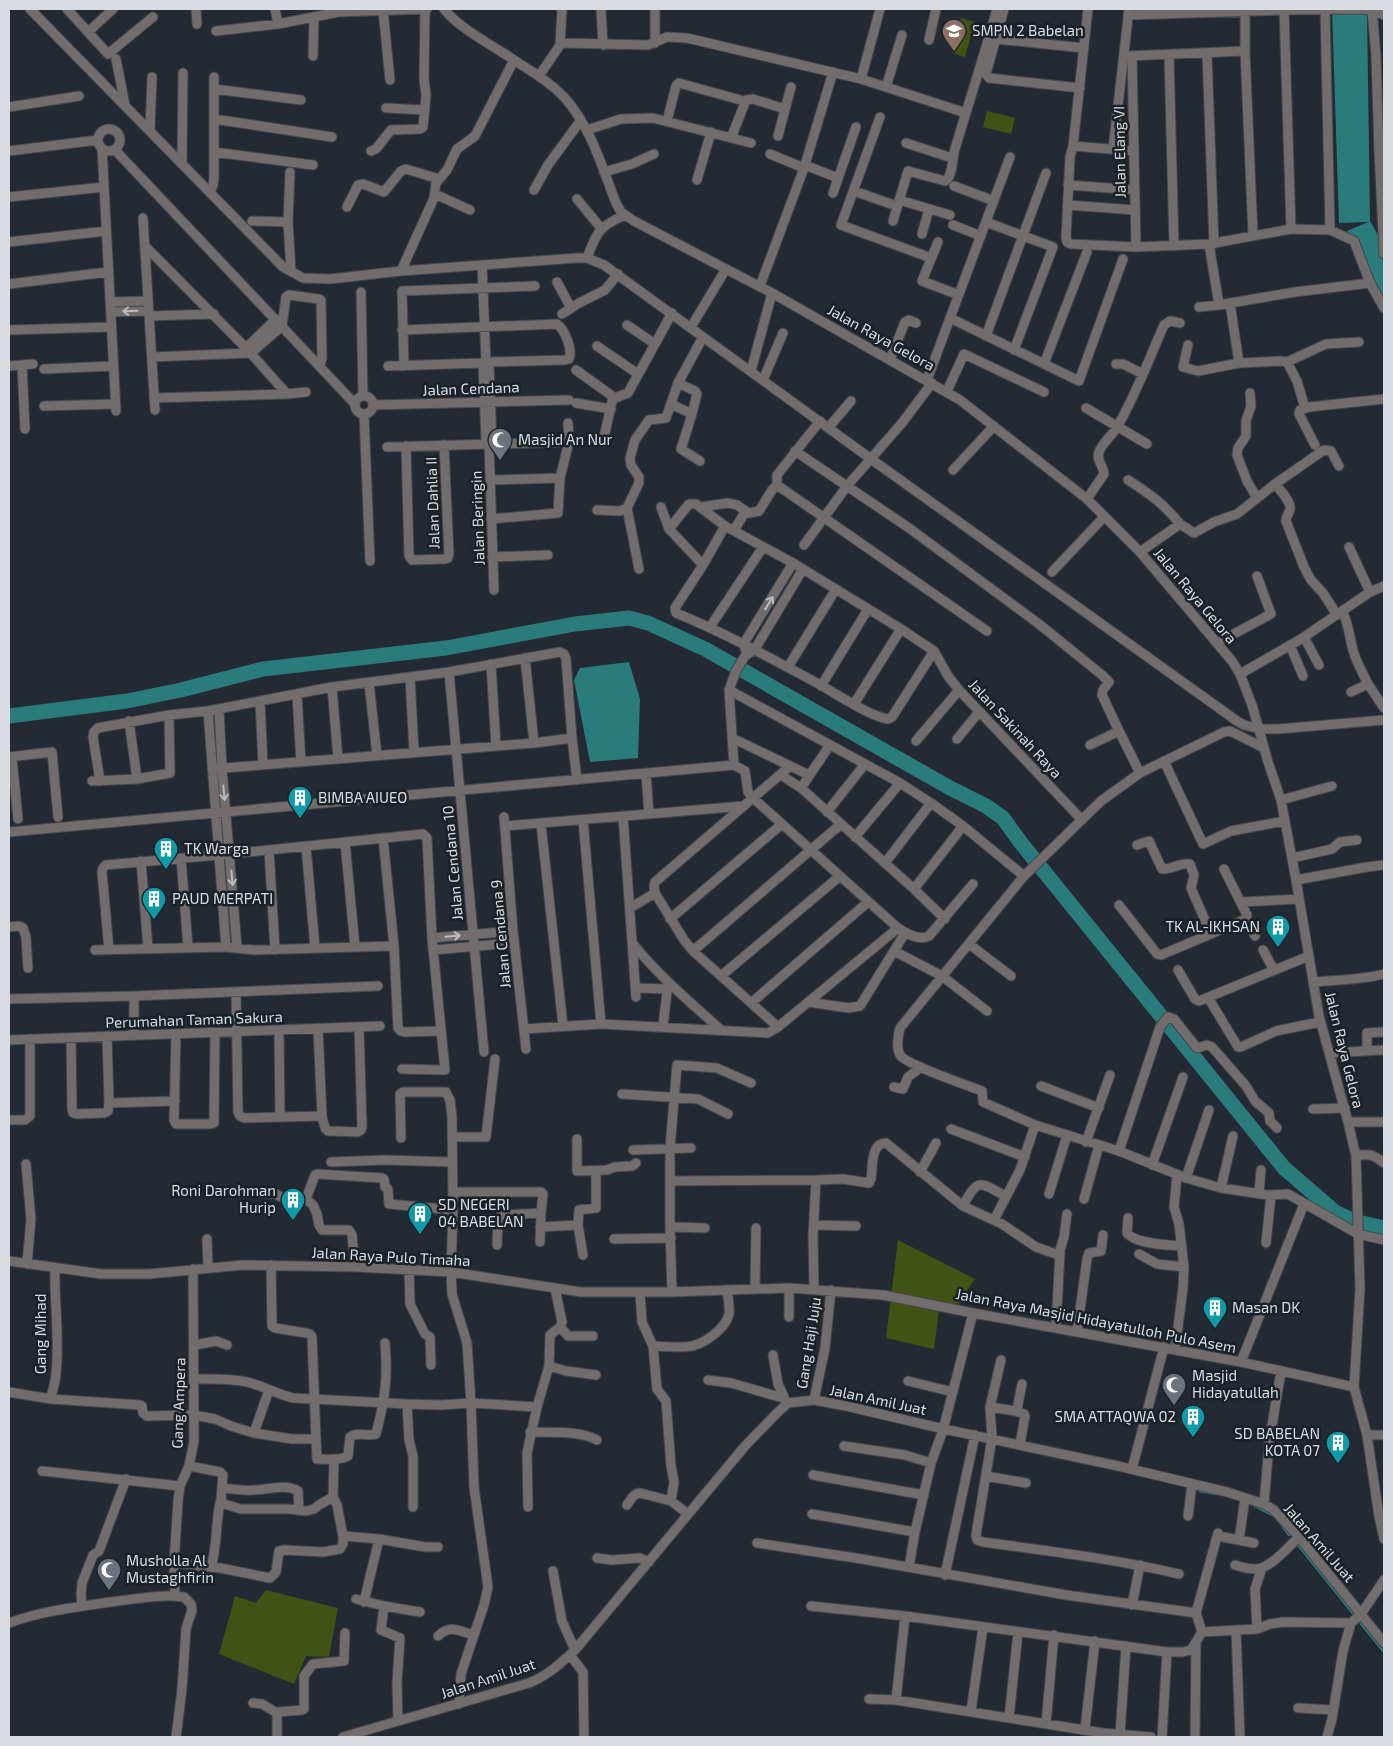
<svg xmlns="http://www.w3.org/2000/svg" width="1393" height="1746" viewBox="0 0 1393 1746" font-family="'Exo 2',sans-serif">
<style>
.green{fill:#405214}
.water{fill:#2a7b7b}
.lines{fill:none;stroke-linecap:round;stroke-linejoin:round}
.stream{stroke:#2a7b7b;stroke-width:2.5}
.river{stroke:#2a7b7b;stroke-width:15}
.minor-casing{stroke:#41474f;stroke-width:11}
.minor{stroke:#736c6c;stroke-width:9}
.oneway{stroke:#babbbf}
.labels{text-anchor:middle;stroke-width:5;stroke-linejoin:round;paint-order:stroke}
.poi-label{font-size:15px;fill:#d9dde3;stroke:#1b2129;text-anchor:start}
.street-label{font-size:15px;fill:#d9dde3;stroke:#1b2129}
</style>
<rect width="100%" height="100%" fill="#242a33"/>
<!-- green -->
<path class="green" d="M961,18L975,22L965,57L952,53Z
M987,111L1015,118L1011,134L983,127Z
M898,1240L975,1279L956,1307L940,1303L934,1349L886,1338Z
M266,1590L338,1608L329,1657L306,1656L294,1684L219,1654L235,1596L256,1603Z"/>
<!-- water -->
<path class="water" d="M1332,9H1367L1370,221L1384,246V298L1347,231L1368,222L1339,223Z
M629,662L640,699L638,758L590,762L574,680L580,668Z"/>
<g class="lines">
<!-- stream -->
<path class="stream" d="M1200,1491L1216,1494
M1255,1506L1274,1516
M1278,1520L1289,1535
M1298,1545L1355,1616
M1358,1620L1384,1652
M553,1674L563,1667"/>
<!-- river -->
<path class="river" d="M9,716L127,701L181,690L263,669L446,648L575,624L629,618L648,623L705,649L950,788L986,806L1003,818L1021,843L1284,1168L1335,1212L1354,1221L1384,1228"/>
<defs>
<path id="minor" d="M30,9L283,267L303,278L330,279L401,271L577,258H587L604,265L871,459L1237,721L1244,725L1260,729H1278L1384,720
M67,9L108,54L153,17
M196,9L197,24
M275,9L278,24
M444,9C456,25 487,43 505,54C525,68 547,79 564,97C591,127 602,167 616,203L621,212L634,221L772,293L960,400L1087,499L1140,552L1232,661L1240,674L1252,705L1268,762L1281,800L1296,880L1319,1016L1348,1122L1356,1156L1360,1289L1354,1387L1367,1435L1379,1516L1384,1539
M601,9L603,45
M655,9V43
M1004,9L986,74L989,78L1080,88
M1088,9L1073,146L1134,151
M1284,9L1291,229
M1372,9L1376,56L1379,151L1384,254
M383,10L390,80
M1245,11V51L1253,235
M1129,15L1284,10L1359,9L1372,10L1384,15
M216,31L278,24L339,12L427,9
M88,32L113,9
M996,39L1084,48
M929,40L936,9
M560,45L562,9
M1207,54L1214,244
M1169,55L1174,246
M313,56L314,17
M1127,56L1245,51
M1132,56L1136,247
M116,59L125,105
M539,76L560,45L564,43L648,45L667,37L687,38L861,79L966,113
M861,79L880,9
M886,87L902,35
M214,89L301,100
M9,107L79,96
M386,108L425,110
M880,117L841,225L931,258
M214,119L332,137
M667,121L676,86L679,83L744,101
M98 140a11 11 0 1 1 22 0a11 11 0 1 1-22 0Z
M150,130L152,77
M587,130L621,119L653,118L751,143
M778,136L791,87
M731,138L746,100L753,99L785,109
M906,143L952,158
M1073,146L1070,157L1066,237L1067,242L1071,244L1136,247L1209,244L1291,229L1330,230L1325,9
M102,148L116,411
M1113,149L1129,9
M115,150L355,404
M9,151L98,140
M371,151L376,149L391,130L420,129L423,127L426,95L424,79L425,9
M214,152L313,165
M770,154L804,168
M182,164L183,73
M805,165L838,178
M290,172L288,222L291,271
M604,172L632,164L654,154
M697,180L711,132
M1068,185L1135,190
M954,186L994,201
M534,190L548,165L581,120
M854,191L891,204
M210,193L213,185L214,179V77
M833,193L856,127
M435,194L470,210
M9,197L104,187
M577,199L601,228
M899,200L950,215
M1068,205L1135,210
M347,207L358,185L363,184L384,192L401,171L406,169L439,179
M143,218L155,410
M252,221L288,222
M893,221L908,171L945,181C953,177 952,158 955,149C969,102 984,56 997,9
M986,222L1053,247L1014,350
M953,225L981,236
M1330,230L1354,241L1370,283L1384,308
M922,234L929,209
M9,242L106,231
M938,242L922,281L959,295
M1209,244L1219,305
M145,246L246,348L287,394
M587,258C597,232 598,227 625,215
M482,265L486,362
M401,271L434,198L436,183L447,170L457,149L475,136L514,60
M557,282L571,308
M9,284L108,272
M760,286L804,168L833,72
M361,292L363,396
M110,302L148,301
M1230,303L1239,363
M1199,307L1219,305L1295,292L1370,283
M111,312L149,311
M562,314L579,303L605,290L618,274
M149,316L214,314
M950,318L1079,381L1123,259
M627,325L655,344
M691,327L726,269
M9,330L111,327
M986,336L1046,173
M1188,345L1183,367L1198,371L1239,363L1280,361L1287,362L1326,344L1359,342
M597,346L638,374
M246,348L276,319
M152,357L251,353L282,326L286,297L289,295L319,299L321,300L322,358L320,367
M890,360L905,322L909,320L916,323
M1287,362L1297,381L1305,408
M483,363L486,443
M489,363L492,443
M1044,364L1087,252
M1116,364H1123L1143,374
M22,365L25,429
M9,366L33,364
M388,366L483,363L486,362L565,360L569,359C573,350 565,330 557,324L402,330
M404,366L402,291L535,286
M44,369L113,366
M576,370L615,398
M751,371L772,293
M763,380L783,333
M927,380L1010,157
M678,383L695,391L697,394L692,414L681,449L700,461
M947,391L964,354L1044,392
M1250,393L1251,406L1246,421V436L1238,448L1237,455L1247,481L1257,498
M355 405a9 9 0 1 1 18 0a9 9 0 1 1-18 0Z
M154,398L287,394L306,392
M576,403L611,409
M671,404L692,414
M373,405L569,400
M44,406L115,404
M1086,408L1147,444
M364,414L370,561
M820,421L777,475V485L987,631
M829,427L851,401
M603,442L612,401L615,398L628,393L672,313
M489,445L494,590
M1315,445L1299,414L1300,410L1309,407L1384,399
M406,446L409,556L412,560L445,559L448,558L449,554L444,445
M387,447L569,442
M795,451L909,528L1039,624L1102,675L1109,682L1103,690L1102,695L1119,731
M953,470L994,426
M490,480L560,478
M1128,480C1150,494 1164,504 1180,524
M1275,484C1280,490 1291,501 1290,509C1289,514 1286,516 1286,521L1304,567L1311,580L1323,593L1337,615
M1087,499L1104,474C1104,466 1096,461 1099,452C1102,443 1112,436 1117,427C1136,395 1149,359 1164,325L1170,321L1180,323
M661,507L669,529L703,565
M701,507L728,503L737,505L747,512
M597,510L620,511L627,508
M491,519L558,513L560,478L569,442L568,423
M725,526L703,565L675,608L676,613C725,633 770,658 817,683C835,693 869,716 888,719L892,717L934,651
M669,529L689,504H696L725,526L793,563L901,629L934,651L948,676L959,690L1082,820
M734,530L744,514L759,511L772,490L777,485
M804,545L847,486L902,423L932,383
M1349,547L1370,592
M1140,552L1180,524L1194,533L1214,522L1237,514L1275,484L1324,450L1331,451L1339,466
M492,557L548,555
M639,569L627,508L639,483V477L631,465L630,458L635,440L649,420L666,418L678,383L703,337
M1052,572L1104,517
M1342,611C1349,624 1349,636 1353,650C1356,662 1363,673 1368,684
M710,627L763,547
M1304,637L1319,665
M1217,643L1271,614L1257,576
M1290,645L1303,676
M745,649L744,643L793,563
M525,658L534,743
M491,664L496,746
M788,667L836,589
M449,672L484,1052
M1240,674L1301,639L1370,592L1384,586
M410,677L414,752
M369,683L377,755
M821,686L868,609
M332,687L338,759
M729,690L900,783L931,803L963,826L1024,876
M1351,692L1368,684L1384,708
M297,695L301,762
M260,701L263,765
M854,704L901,629
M219,709L222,768L237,947
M208,711L226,947
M129,721L137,779
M732,738L809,775
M957,739L979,712
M916,741L959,690
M1090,745L1119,731L1140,773
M1264,748L1230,731L1224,732L1140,773L1101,801L1024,876L900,1028C898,1035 896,1048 900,1055C905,1064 969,1086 982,1091L983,1102L1035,1125L1119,1151L1186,1178L1221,1188L1268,1195L1288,1194L1358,1234L1384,1240
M9,757L52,752L58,817
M12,757L18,819
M1164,761L1203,844L1231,831L1285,821
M734,765L729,690L736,671L745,656L755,649L803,569
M212,769L534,743L572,738
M646,774L649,814
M781,775L801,788L914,889L945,919
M92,781L137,779L170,773L169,715
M100,781L93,737L94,732L98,728L169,715L208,711L332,687L449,672L560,652L564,654L566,659L572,738L577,780
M801,788L830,745
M1281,800L1332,786
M827,812L865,764
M623,816L636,997
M504,817L513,931L526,1049
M583,820L601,1024
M541,824L563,1026
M505,826L744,806
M9,832L734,765L745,771L748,792L753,798L898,928C907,934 919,941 929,936L973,884
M855,837L900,783
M383,838L394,946L398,1028L401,1031L405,1032L441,1031
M345,842L355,947
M1137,845L1149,841L1162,869C1172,870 1181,862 1190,864L1194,875L1191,888L1211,934
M306,846L315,948
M269,850L275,950
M181,858L188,947
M1292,858L1332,849L1340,842L1357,840
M141,861L148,948
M885,863L931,803
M1296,880L1367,867L1384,865
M914,889L963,826
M1241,902L1299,899
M1119,905L1157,954L1161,955L1246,919L1247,915L1224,869
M630,908L655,893
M670,919L782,824
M1246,919L1255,936
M9,927L19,926L23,928L26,937L28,968
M432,938L513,931
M633,944C659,976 690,1002 720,1029
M969,944L1011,976
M95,950L226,947L254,950L394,946
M109,950L102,872L103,868L106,865L230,854L423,834L427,838L432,938L445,1070L402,1069
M433,950L514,943
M1263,950L1274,970
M693,951L841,824
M894,951L942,976L987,1011
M1178,970L1195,999L1199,1001L1309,956
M721,976L840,876
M1313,982C1337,980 1361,980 1384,974
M636,988L666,989
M236,992L238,1112L240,1116L244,1118L322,1116
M134,996V1035
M9,999L134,996L378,986
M1209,999L1238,1047H1241L1276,1031L1320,1022
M808,1002L849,1008L860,1006L905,933
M751,1003L868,902
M663,1026L668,983
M778,1027L693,951L684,940L655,893L654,886L655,882L789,767
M318,1029L322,1116L325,1128L328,1131L358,1132L361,1130L362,1127L359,1027
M524,1029L601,1024L768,1033L778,1027L898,928
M279,1030L280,1117
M176,1034L174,1120L176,1124H210L214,1123V1120L215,1033
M71,1038L72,1109L73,1113L77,1114L104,1113L108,1111L109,1103L107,1036
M9,1040L380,1026
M1367,1051V1033L1384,1032
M1329,1053L1384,1050
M1041,1086L1099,1108
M894,1087L903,1089L908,1077L921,1067
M622,1094L698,1099L728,1114
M109,1103L175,1101
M1313,1109L1345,1108
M9,1120H25L30,1116V1039
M1348,1122H1384
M951,1129L1025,1157
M452,1137H486L495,1059
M401,1138L400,1094L403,1092H446L450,1100L452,1117L453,1210L451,1272L452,1294L467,1343L471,1403L474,1487L488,1587L484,1605L461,1674L459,1704
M577,1139V1171L607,1170L615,1167L632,1166L636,1163
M1086,1142L1110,1075
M633,1150L691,1148
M1119,1151L1160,1027L1168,1017L1174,1019L1197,1048L1207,1045L1212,1047L1246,1086L1255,1101L1269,1113L1270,1121L1277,1128
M1356,1156C1369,1153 1374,1155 1384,1163
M331,1162L385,1160L452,1162
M26,1164L31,1219L27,1264
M1152,1165L1183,1077
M920,1172L936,1143
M1186,1178L1209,1110
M670,1181L816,1180
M1221,1188L1233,1136
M453,1192H541L543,1194L541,1213
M253,1193L276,1194L281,1197L306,1199L313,1205L317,1214L319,1225L322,1230H349L352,1235L355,1267
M1259,1193L1261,1170
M1049,1194L1067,1135
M306,1199L315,1175L317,1174L382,1178L384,1179L385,1187L388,1189L389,1204L453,1210
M1084,1199L1099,1145
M963,1206C978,1177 980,1182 1005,1196
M1128,1218L1127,1233C1135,1244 1168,1245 1182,1246
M994,1220L1020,1170L1035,1125
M578,1225L579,1210L596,1208V1171
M814,1225L856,1226
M540,1227L578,1225L583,1255
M670,1227L705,1228
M207,1239L208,1268
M614,1239L671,1238
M1266,1243L1271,1195
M497,1245L498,1219L501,1215L541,1213L540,1242
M1139,1254L1157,1264L1184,1267
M9,1261L101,1274H149L243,1265L355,1267L451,1272L581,1292H672L789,1288L883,1295L973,1313L1241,1362L1354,1387
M271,1265L272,1326L275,1328L306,1333L310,1334L312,1337L316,1439
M409,1269L410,1304L425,1334L430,1337L431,1365
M755,1289L756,1228
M814,1289L813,1236L816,1180L843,1179L869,1183L871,1179C873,1168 870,1143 886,1143L963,1206L1002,1224L1036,1247L1056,1254L1059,1253L1064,1237L1067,1214
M640,1292L642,1322L653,1346L657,1389L666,1401L671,1466L674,1482L671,1501L688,1514
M672,1292L670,1227V1148L677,1065L717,1068L751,1083
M789,1317V1288
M560,1327L568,1336H593
M1056,1327L1060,1252
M1077,1332L1087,1259L1089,1253L1101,1251L1103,1235
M195,1345L216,1341L227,1345
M653,1346C682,1347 696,1352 719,1330C723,1326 728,1320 729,1314C730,1307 728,1297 727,1290
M1175,1350L1183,1288L1184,1267L1179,1224L1174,1207L1177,1175
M773,1355L778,1384L785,1399
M1001,1360L990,1407L992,1438L976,1535L977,1540L983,1542C1049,1551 1114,1559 1179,1574
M1241,1362L1304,1204
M549,1366L566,1371L596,1375
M194,1379C212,1379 230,1378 247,1382C263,1386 277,1394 293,1398L407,1404L441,1405L471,1403L537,1407
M708,1380L731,1383L783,1398
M908,1381L953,1392
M9,1392L51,1399L140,1405L142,1406L143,1413L147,1416L194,1415L215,1419L231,1426L254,1433L269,1390
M51,1399C52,1390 56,1382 56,1373C60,1338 54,1303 55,1268
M814,1400L825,1348L831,1290
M407,1404L409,1440L413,1456V1507
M990,1407L1015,1411L1017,1410L1022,1384
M1015,1411L1024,1414L1025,1416L1020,1444
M530,1432C552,1433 578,1430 597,1440
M254,1433L292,1439H316L317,1459C327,1459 339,1461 348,1456L350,1437C358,1431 368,1437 376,1434C385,1399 388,1378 385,1343
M1367,1435H1384
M844,1446L905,1455L931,1463
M334,1460L333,1497L337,1505L343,1536
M189,1466L220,1472L223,1475L221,1499L224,1504L241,1509H288L306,1511L314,1509L319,1505L333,1497
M1132,1469L1164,1347
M42,1471L180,1486
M813,1475L924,1495
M986,1476L1026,1483
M222,1488C233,1489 244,1491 254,1490C268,1490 285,1483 298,1491L299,1510
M1264,1504L1269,1444L1281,1371
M627,1505C631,1499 633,1494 640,1493L671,1501
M528,1507L527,1453L537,1407L549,1366L550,1335L560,1327L562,1322L555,1288
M812,1514L915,1532
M1188,1516L1192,1484
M1223,1537L1254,1543
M1239,1540L1245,1498
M757,1543L862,1559L1066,1595L1196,1613L1202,1632L1191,1650L1183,1652H1167L905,1616L811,1606
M597,1558L612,1560L640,1558L649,1562
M174,1563L220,1568L270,1578L276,1572L279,1551L284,1550L323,1552L340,1549L343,1544V1536L379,1539L425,1547H438
M1235,1565C1241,1567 1248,1569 1255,1569C1269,1570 1289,1546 1299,1537
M211,1567C218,1545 215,1521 221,1499
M909,1567L915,1532L931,1463L943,1430L973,1313
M553,1571L562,1621L575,1650
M945,1575L975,1435
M175,1596L174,1563L178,1501L180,1486L189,1466L194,1441L193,1269
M356,1599L384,1606L381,1630L400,1638L397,1683L398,1721
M364,1602L379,1539
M1132,1605L1140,1565
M82,1606L81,1594L82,1583L93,1555L99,1551L126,1479
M384,1606L420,1612
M1196,1613L1218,1533
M905,1616L896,1700L1103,1733L1151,1737
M9,1623C41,1611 77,1607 111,1602C135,1599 160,1594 184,1597L191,1604L192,1610L186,1629L182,1689L176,1737
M1257,1629L1255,1589L1262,1568
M1236,1630L1240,1737
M1202,1632L1257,1629L1270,1624L1283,1622L1351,1623L1361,1614L1384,1580
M438,1636C451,1624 458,1631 474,1635
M570,1655L583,1672L584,1737
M869,1699L896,1700
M253,1703L262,1704L277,1713
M1298,1708L1333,1710
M971,1711L983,1627
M1009,1718L1018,1632
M1046,1724L1054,1635
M1085,1729L1095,1641
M1120,1734L1126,1646
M277,1737V1713L278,1712L302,1710L304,1709V1676L313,1664L344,1661L345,1633
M343,1737L529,1683C547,1676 561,1663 575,1650L745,1446L777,1413L788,1403L814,1400L846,1406L944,1429L1118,1466L1227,1492L1264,1504L1274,1510L1299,1537L1384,1643
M1162,1737L1167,1652
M1195,1737L1196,1643
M1327,1737L1332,1719L1343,1651L1351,1623"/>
</defs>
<!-- minor casing -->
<use href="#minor" class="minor-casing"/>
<!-- minor -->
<use href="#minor" class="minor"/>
</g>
<!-- one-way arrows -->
<defs><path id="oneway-shaft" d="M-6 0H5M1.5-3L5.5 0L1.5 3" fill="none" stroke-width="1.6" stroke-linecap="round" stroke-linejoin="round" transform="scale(1.25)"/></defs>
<g class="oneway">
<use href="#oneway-shaft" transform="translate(130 311) rotate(178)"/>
<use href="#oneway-shaft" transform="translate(769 603) rotate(-59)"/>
<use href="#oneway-shaft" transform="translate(224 793) rotate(85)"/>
<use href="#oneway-shaft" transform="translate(232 878) rotate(85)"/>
<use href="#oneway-shaft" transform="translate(453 936) rotate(-5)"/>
</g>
<!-- icons -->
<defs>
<symbol id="school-pin" viewBox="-11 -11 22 30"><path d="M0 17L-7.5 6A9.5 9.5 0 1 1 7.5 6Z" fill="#8d6e63" stroke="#1b2129"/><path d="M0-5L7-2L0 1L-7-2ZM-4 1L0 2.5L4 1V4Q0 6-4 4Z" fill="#fff"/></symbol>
<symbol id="mosque-pin" viewBox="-11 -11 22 30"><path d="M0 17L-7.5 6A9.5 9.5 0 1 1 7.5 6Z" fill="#6b7280" stroke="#1b2129"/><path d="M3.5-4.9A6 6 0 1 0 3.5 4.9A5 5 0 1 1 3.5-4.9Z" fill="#fff"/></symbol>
<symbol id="building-pin" viewBox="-11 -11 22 30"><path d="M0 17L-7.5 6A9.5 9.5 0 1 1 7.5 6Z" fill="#0f9aa8" stroke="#1b2129"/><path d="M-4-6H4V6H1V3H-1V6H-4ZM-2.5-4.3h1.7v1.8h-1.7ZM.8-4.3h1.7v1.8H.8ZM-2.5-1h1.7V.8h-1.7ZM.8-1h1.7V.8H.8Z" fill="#fff"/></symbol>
</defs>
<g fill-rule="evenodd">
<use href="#school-pin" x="940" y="17" width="28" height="38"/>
<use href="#mosque-pin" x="486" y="426" width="28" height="38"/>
<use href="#building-pin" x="286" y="784" width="28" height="38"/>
<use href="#building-pin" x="152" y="835" width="28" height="38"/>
<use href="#building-pin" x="140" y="885" width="28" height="38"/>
<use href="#building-pin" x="1264" y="913" width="28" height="38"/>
<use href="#building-pin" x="279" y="1186" width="28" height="38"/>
<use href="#building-pin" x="406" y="1200" width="28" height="38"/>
<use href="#building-pin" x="1201" y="1294" width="28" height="38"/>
<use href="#mosque-pin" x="1160" y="1371" width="28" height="38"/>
<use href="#building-pin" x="1179" y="1403" width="28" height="38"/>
<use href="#building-pin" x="1324" y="1429" width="28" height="38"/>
<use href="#mosque-pin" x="95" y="1556" width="28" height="38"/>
</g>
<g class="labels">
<!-- poi labels -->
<g class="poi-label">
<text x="972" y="36">SMPN 2 Babelan</text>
<text x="518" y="445">Masjid An Nur</text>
<text x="318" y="803">BIMBA AIUEO</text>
<text x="184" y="854">TK Warga</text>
<text x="172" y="904">PAUD MERPATI</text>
<text x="1260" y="932" text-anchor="end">TK AL-IKHSAN</text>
<text x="276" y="1196" text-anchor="end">Roni Darohman<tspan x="276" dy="17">Hurip</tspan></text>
<text x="438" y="1210">SD NEGERI<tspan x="438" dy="17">04 BABELAN</tspan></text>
<text x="1232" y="1313">Masan DK</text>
<text x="1192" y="1381">Masjid<tspan x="1192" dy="17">Hidayatullah</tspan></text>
<text x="1176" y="1422" text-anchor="end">SMA ATTAQWA 02</text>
<text x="1320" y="1439" text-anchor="end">SD BABELAN<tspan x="1320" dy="17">KOTA 07</tspan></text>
<text x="126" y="1566">Musholla Al<tspan x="126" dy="17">Mustaghfirin</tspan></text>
</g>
<!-- street labels -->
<g class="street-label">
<text transform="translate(1120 152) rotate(-91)" y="5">Jalan Elang VI</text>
<text transform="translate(881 338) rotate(29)" y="5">Jalan Raya Gelora</text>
<text transform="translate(471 389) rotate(-2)" y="5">Jalan Cendana</text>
<text transform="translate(433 503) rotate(-92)" y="5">Jalan Dahlia II</text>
<text transform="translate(478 518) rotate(-92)" y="5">Jalan Beringin</text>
<text transform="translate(1195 596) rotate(50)" y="5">Jalan Raya Gelora</text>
<text transform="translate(1015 729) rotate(47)" y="5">Jalan Sakinah Raya</text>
<text transform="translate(453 863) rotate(-95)" y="5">Jalan Cendana 10</text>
<text transform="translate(501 934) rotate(-95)" y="5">Jalan Cendana 9</text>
<text transform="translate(194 1020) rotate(-2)" y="5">Perumahan Taman Sakura</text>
<text transform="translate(1344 1050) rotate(76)" y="5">Jalan Raya Gelora</text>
<text transform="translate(391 1257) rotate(3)" y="5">Jalan Raya Pulo Timaha</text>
<text transform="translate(1096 1321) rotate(11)" y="5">Jalan Raya Masjid Hidayatulloh Pulo Asem</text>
<text transform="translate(41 1334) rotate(-90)" y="5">Gang Mihad</text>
<text transform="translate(809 1343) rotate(-81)" y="5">Gang Haji Juju</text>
<text transform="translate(878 1400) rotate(12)" y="5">Jalan Amil Juat</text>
<text transform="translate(179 1403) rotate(-88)" y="5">Gang Ampera</text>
<text transform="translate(1319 1543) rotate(49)" y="5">Jalan Amil Juat</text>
<text transform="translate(488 1679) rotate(-18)" y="5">Jalan Amil Juat</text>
</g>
</g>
<!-- border -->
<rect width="1393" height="1746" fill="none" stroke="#d9dde3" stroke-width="20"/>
</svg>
